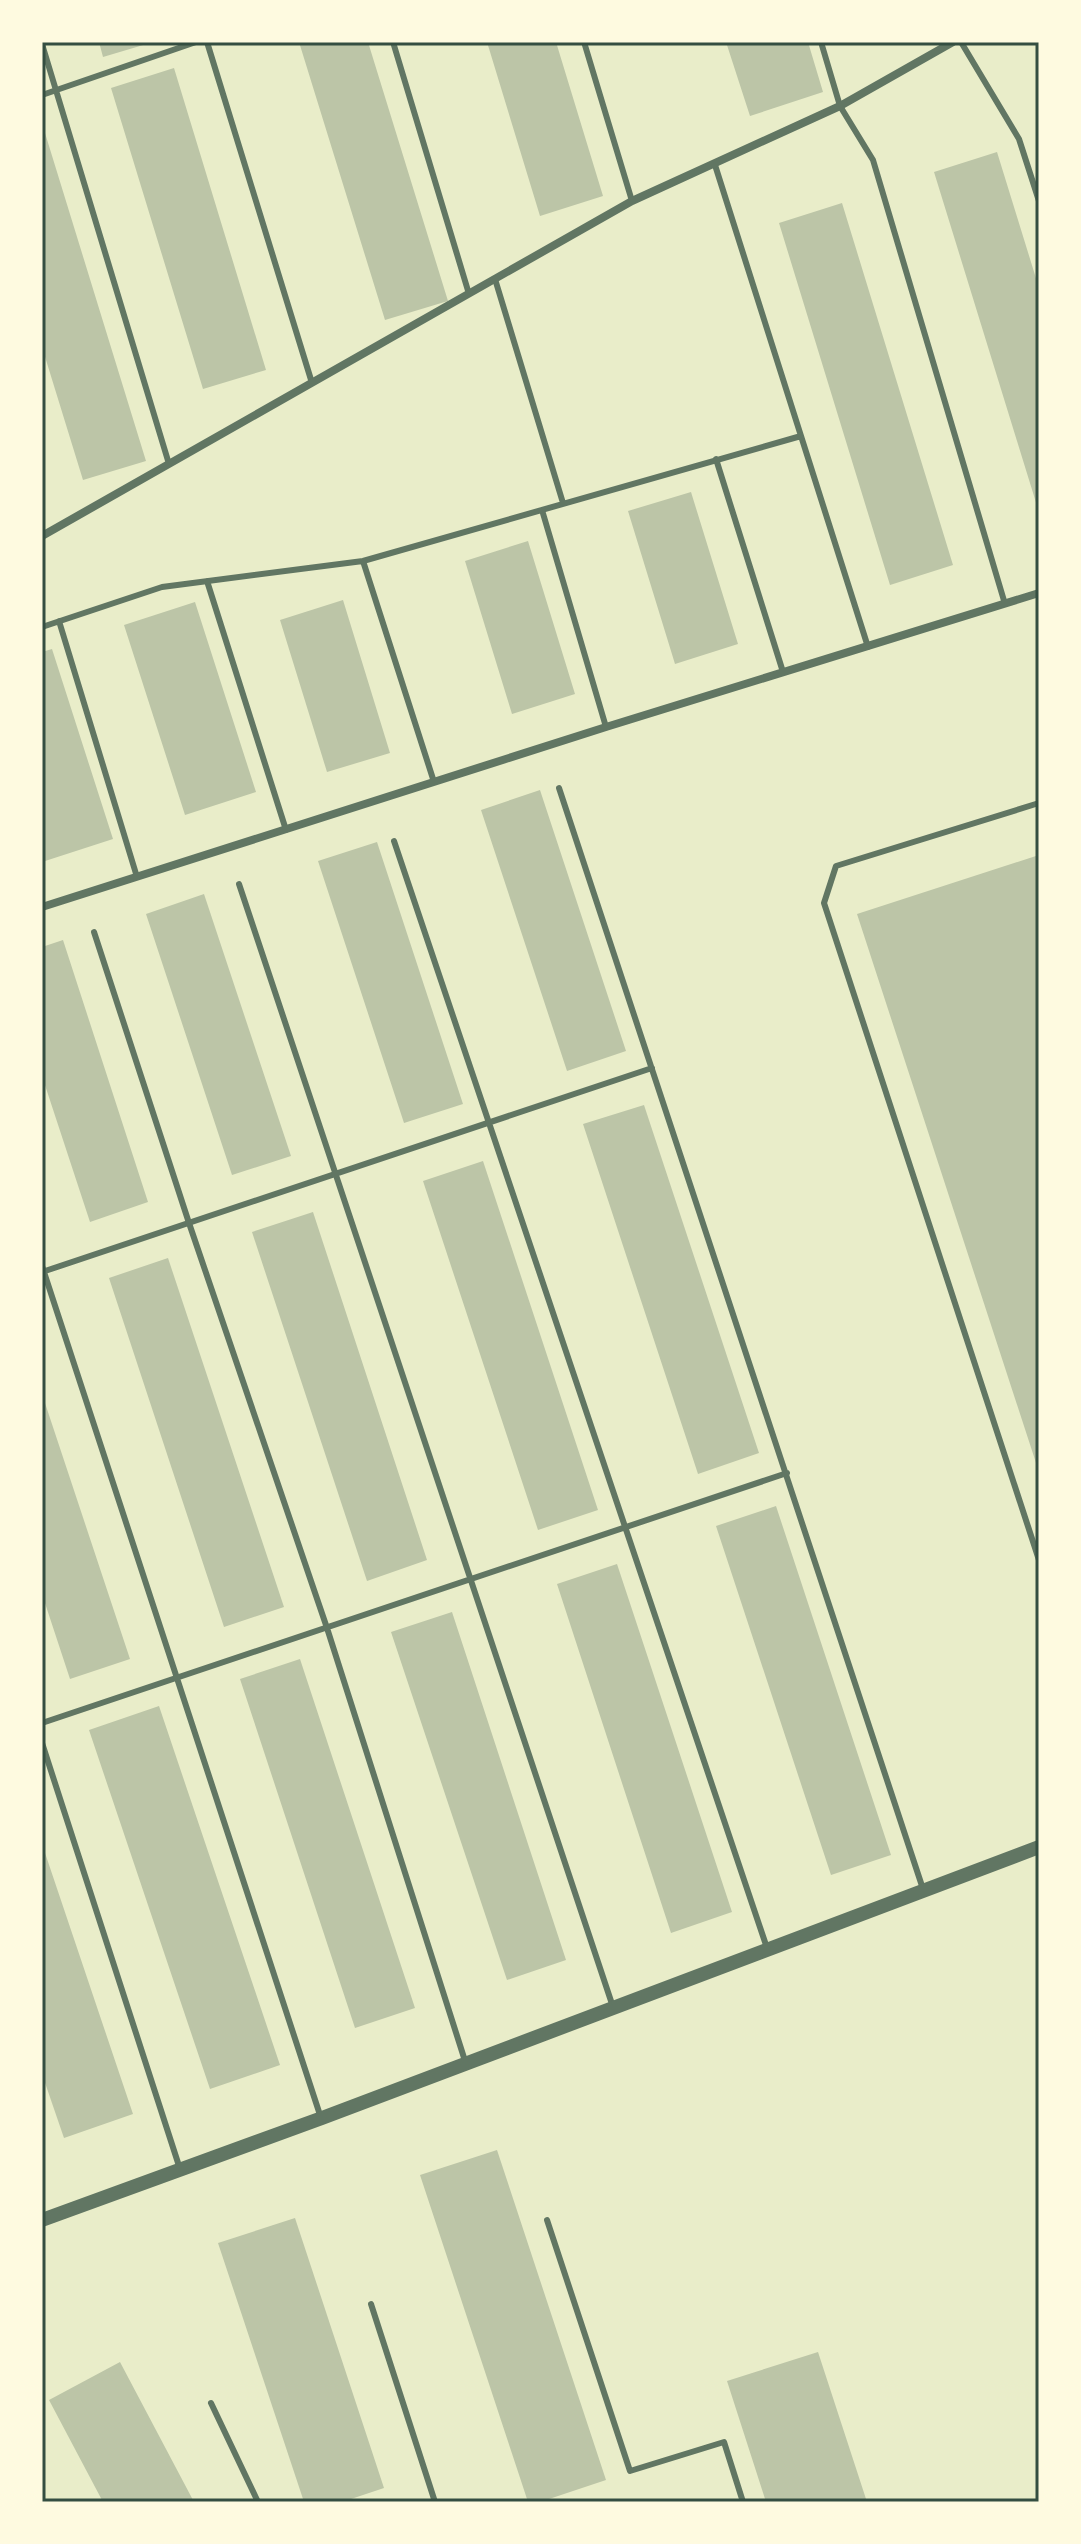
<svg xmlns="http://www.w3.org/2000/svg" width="1081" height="2544" viewBox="0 0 1081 2544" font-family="Commissioner,sans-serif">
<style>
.building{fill:#bcc5a7}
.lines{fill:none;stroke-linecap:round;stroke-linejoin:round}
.service{stroke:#617663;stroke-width:6}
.minor{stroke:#617663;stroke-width:8}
.tertiary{stroke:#617663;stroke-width:14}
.neatline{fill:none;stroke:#344e41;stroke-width:3}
</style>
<rect width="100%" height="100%" fill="#e9edc9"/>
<!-- building -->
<path class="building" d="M99,42H150V43L103,57Z
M299,42H368L448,301L385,320Z
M487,42H556L603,196L540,216Z
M726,42H808L823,92L750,116Z
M174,68L266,370L203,389L111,88Z
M45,133L146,461L83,480L42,347V134Z
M997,152L1039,288L1038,509L934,172Z
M842,203L953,565L890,585L779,223Z
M691,492L738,644L675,664L628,511Z
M528,541L575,694L512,714L465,561Z
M343,600L390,753L327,772L280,620Z
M195,602L256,792L185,815L124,625Z
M52,649L113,839L42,862V652Z
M540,790L626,1051L567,1071L481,810Z
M377,842L463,1104L404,1123L318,861Z
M1039,855V1469H1038L857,914Z
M204,894L291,1156L232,1175L146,914Z
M63,940L148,1202L90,1222L42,1076V947Z
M644,1105L759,1453L698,1474L583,1124Z
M483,1161L598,1510L538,1530L423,1181Z
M313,1212L427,1560L367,1581L252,1232Z
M168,1258L284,1607L224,1627L109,1278Z
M42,1394L130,1659L70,1679L42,1594Z
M776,1506L891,1855L831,1875L716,1526Z
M617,1564L732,1912L671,1933L557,1584Z
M452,1612L566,1960L507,1980L391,1632Z
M300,1659L415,2008L355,2028L240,1679Z
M159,1706L280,2065L210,2089L89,1730Z
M42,1844L133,2114L64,2138L42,2074Z
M497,2150L606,2480L540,2502H528L420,2175Z
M295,2218L384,2488L342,2502H304L218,2243Z
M818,2352L867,2502H766L727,2381Z
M120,2362L194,2502H103L49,2400Z"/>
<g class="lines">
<!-- service -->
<path class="service" d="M207,42L312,383
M393,42L469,294
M584,42L632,201
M821,42L840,106L873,160L1005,604
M961,42L1019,139L1039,201
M42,44L169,464
M42,95L196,42
M715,165L868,647
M495,279L563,503
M716,459L783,672
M542,510L606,727
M363,561L434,782
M207,581L286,830
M59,621L137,877
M42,627L162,587L363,561L801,436
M559,788L923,1889
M1039,803L836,866L824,903L1039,1560
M394,841L767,1948
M239,884L613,2007
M94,932L189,1223L327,1628L466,2064
M42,1266L321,2118
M42,1272L652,1068
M42,1723L787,1473
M42,1743L180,2169
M547,2220L630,2471L724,2442L743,2502
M371,2304L435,2502
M211,2403L258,2502"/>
<!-- minor -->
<path class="minor" d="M42,536L632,201L840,106L953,42
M42,907L606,727L1039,593"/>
<!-- tertiary -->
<path class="tertiary" d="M42,2220L322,2118L1039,1847"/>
</g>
<!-- border -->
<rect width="1081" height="2544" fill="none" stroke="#fefae0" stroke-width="88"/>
<rect x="44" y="44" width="993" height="2456" class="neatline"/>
</svg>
